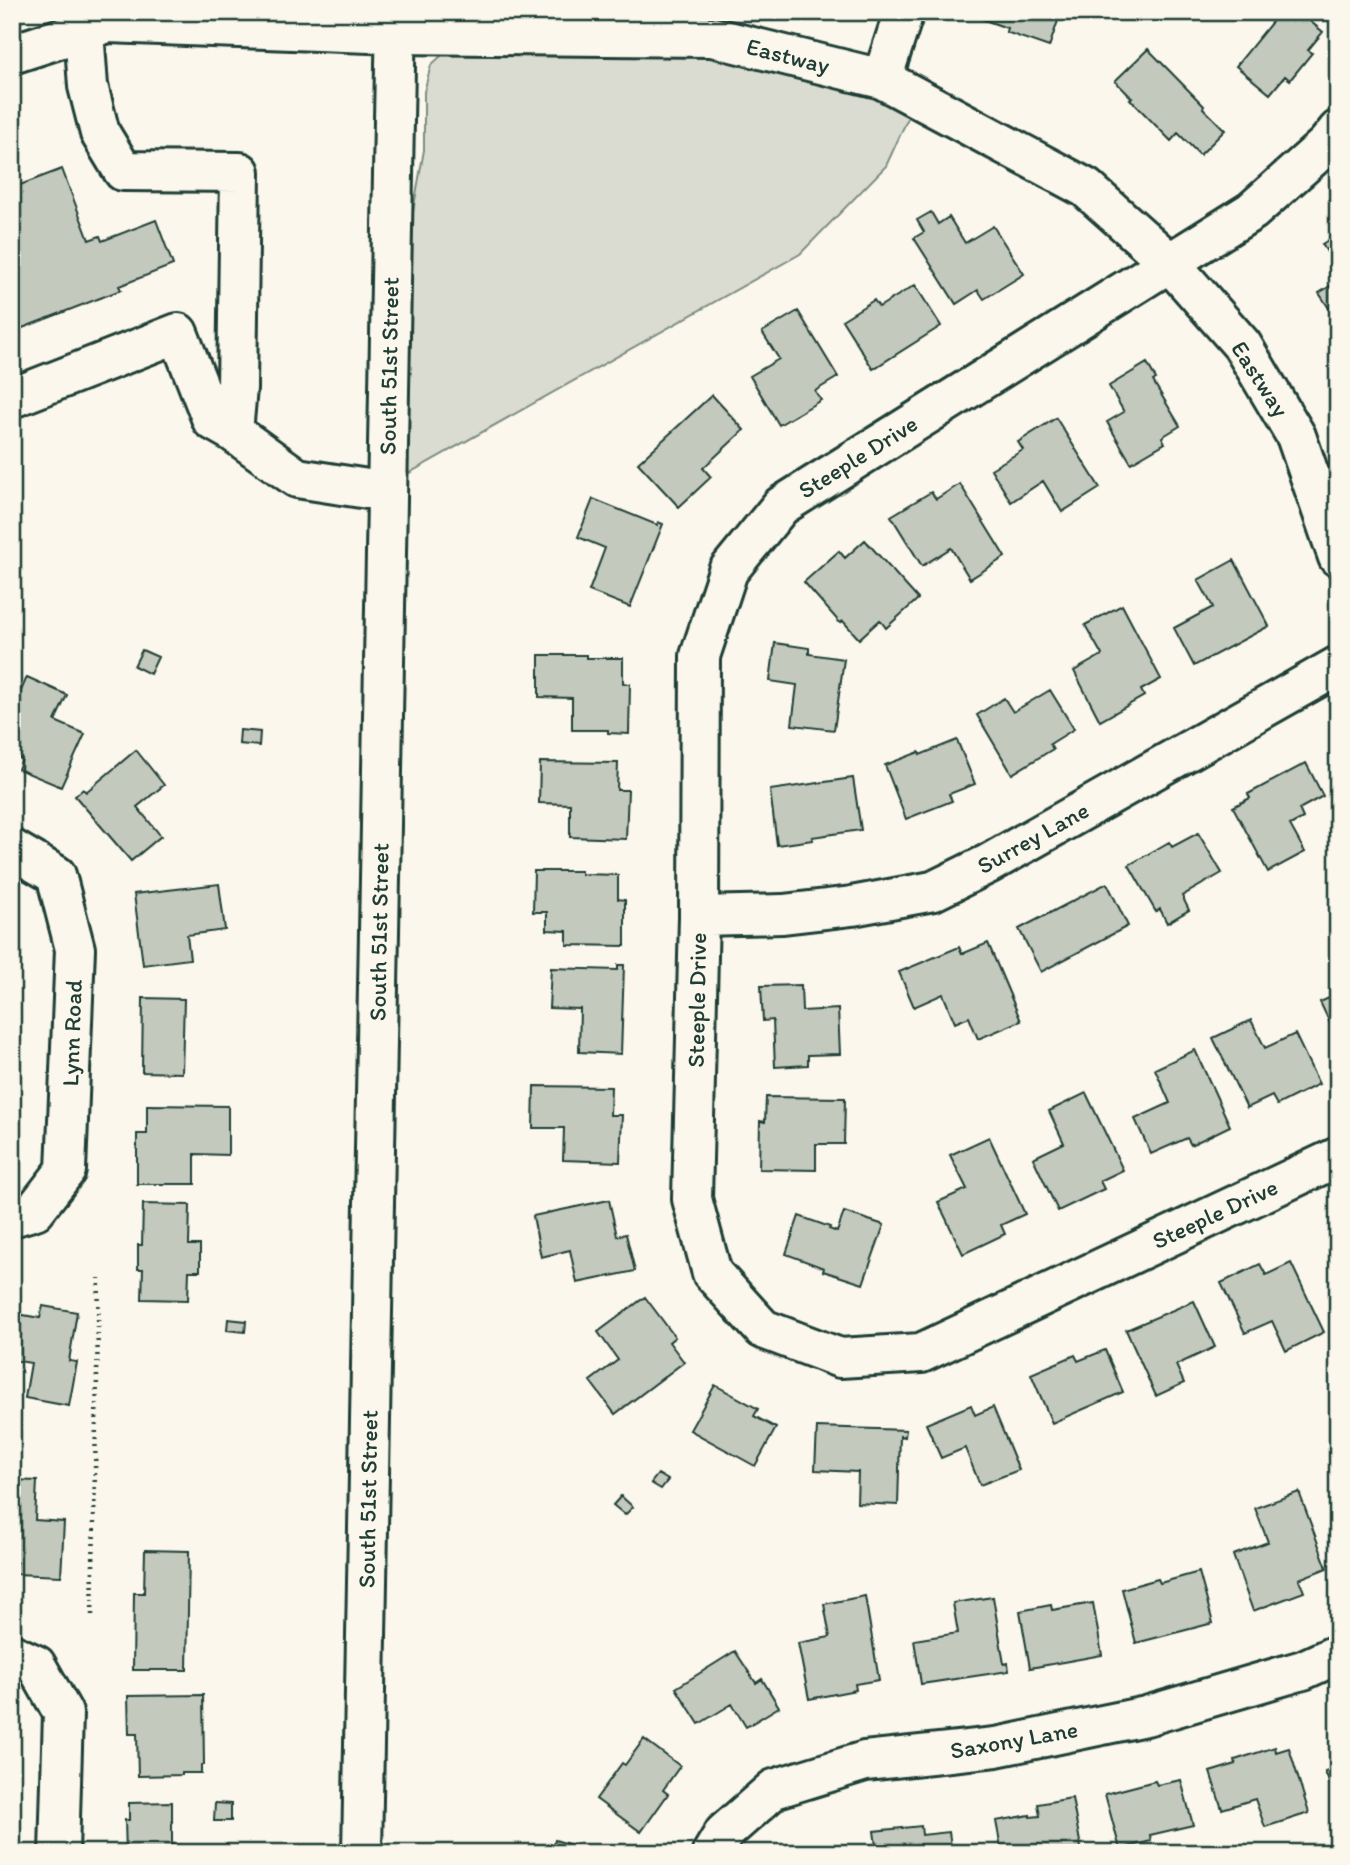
<svg xmlns="http://www.w3.org/2000/svg" width="1350" height="1865" viewBox="0 0 1350 1865" font-family="Itim,sans-serif">
<style>
.green{fill:#dbdcd1;stroke:#7d8c82;stroke-width:2}
.building{fill:#c4c9be;stroke:#1f3d34;stroke-width:2}
.lines{fill:none;stroke-linecap:round;stroke-linejoin:round}
.minor-casing{stroke:#1f3d34;stroke-width:44}
.path{stroke:#1f3d34;stroke-width:4.5;stroke-dasharray:2 5;stroke-linecap:butt}
.minor{stroke:#fbf7ec;stroke-width:38}
.labels{text-anchor:middle;stroke-width:7;stroke-linejoin:round;paint-order:stroke}
.street-label{font-size:24px;fill:#1f3d34;stroke:#fbf7ec}
</style>
<rect width="100%" height="100%" fill="#fbf7ec"/>
<filter id="ink" filterUnits="userSpaceOnUse"><feTurbulence type="fractalNoise" baseFrequency=".0143" numOctaves="2"/><feDisplacementMap in="SourceGraphic" scale="14" xChannelSelector="R" yChannelSelector="G"/><feConvolveMatrix kernelMatrix="1 2 1 2 8 2 1 2 1" color-interpolation-filters="sRGB"/></filter>
<g filter="url(#ink)">
<!-- green -->
<path class="green" d="M626,49L739,58L913,107L886,166L800,254L402,477L408,240L424,150V92L431,65L442,55L452,51Z"/>
<!-- building -->
<path class="building" d="M977,12H1061L1049,47L1006,32L1007,28L976,17Z
M1280,12H1299L1323,32L1308,50L1312,53L1290,80L1285,76L1270,94L1236,66Z
M1148,49L1204,106L1203,108L1225,130L1200,155L1178,133L1171,141L1130,99L1132,98L1115,81Z
M62,169L89,240L100,236L102,241L156,220L173,265L119,286L121,290L12,332V188Z
M931,212L938,224L949,217L965,243L993,226L1024,274L984,299L978,290L956,304L914,238L924,232L917,220Z
M1338,234V269L1322,244Z
M1338,281V322L1319,293Z
M915,285L941,326L873,369L842,320L874,300L879,307Z
M798,311L838,377L815,391L821,400L779,425L750,376L779,359L762,332Z
M1147,363L1156,379L1153,381L1180,426L1162,437L1165,443L1131,463L1107,422L1124,412L1109,386Z
M712,395L744,430L703,468L711,477L679,507L638,463Z
M1056,418L1100,488L1062,512L1043,481L1011,502L991,469L1023,450L1018,442Z
M960,484L1005,557L970,579L951,548L922,566L891,516L931,492L936,499Z
M593,499L657,525L658,522L663,524L630,607L589,591L605,548L578,537Z
M865,540L918,599L886,628L880,620L859,639L843,621L840,623L804,582L839,551L845,558Z
M1234,560L1269,626L1194,666L1174,628L1213,607L1198,580Z
M1122,605L1161,679L1141,690L1144,696L1100,721L1074,671L1102,655L1085,625Z
M775,643L809,648V654L844,659L834,730L792,725L797,685L770,681Z
M142,650L158,657L150,674L134,666Z
M539,655H586V658H623V683L630,684L629,734L608,733V730H572V698L539,697Z
M27,677L67,695L55,721L85,734L61,787L18,769L22,759L12,755V711Z
M1050,690L1074,729L1050,744L1053,749L1012,774L977,715L1004,698L1013,712Z
M240,730L260,732L259,746L239,744Z
M957,740L975,784L949,794L952,801L906,819L885,765L919,752L920,755Z
M136,750L164,785L137,807L161,836L131,861L75,796L83,789L86,792Z
M540,762L618,763L617,790H628L626,839L570,837V804L539,803Z
M1306,763L1323,796L1299,809L1303,818L1290,825L1305,852L1268,872L1233,807L1250,798L1248,794Z
M853,778L861,830L812,837L813,840L777,845L770,790Z
M1198,833L1222,873L1182,896L1189,910L1167,923L1160,909L1156,912L1129,865L1169,842L1172,847Z
M534,871H581V874L618,875V899L625,900V946L567,945V931L547,930V912H533Z
M1107,883L1128,926L1041,972L1019,929Z
M219,884L225,930L187,935L190,959L143,965L134,894Z
M988,943L1021,1021L978,1039L969,1017L955,1023L943,994L914,1007L899,972L959,947L962,954Z
M618,965H624L621,1054L579,1052L580,1009L549,1008L551,968L618,970Z
M801,985L802,1011L838,1009L840,1054L808,1055V1065L775,1067L773,1020L763,1021L761,986Z
M1338,994V1040L1320,1002Z
M143,998L184,999L182,1073L142,1072Z
M1251,1020L1265,1048L1295,1034L1319,1084L1277,1105L1272,1096L1247,1108L1213,1038Z
M1195,1050L1230,1126L1191,1145L1187,1138L1151,1154L1135,1119L1170,1103L1155,1069Z
M534,1086L611,1087L610,1115H622L620,1162L563,1160L564,1128H533Z
M1086,1093L1123,1170L1100,1181L1104,1189L1058,1211L1033,1158L1064,1143L1049,1111Z
M766,1097L845,1098L844,1144H816V1170L759,1169L760,1121L765,1122Z
M147,1105L228,1106V1155L195,1154V1184H137V1134H147Z
M989,1137L1025,1214L1001,1225L1005,1234L963,1254L938,1202L967,1189L950,1155Z
M609,1200L617,1236L626,1234L635,1271L577,1283L570,1250L541,1257L533,1216Z
M143,1204L190,1205L189,1245H200V1271H189L188,1300L142,1299L143,1269H138V1245H142Z
M844,1212L884,1225L863,1284L823,1271L824,1268L786,1254L799,1216L830,1227L829,1229L837,1232Z
M1291,1263L1324,1332L1286,1351L1272,1321L1245,1333L1221,1283L1260,1264L1266,1275Z
M645,1297L675,1337L669,1342L684,1362L615,1414L590,1381L618,1360L598,1332Z
M1194,1301L1215,1347L1176,1365L1184,1383L1156,1396L1126,1330Z
M43,1306L77,1312L69,1361L77,1362L69,1406L25,1398L31,1363L12,1360V1313L40,1318Z
M228,1319L246,1321L245,1332L227,1330Z
M1105,1350L1123,1392L1052,1423L1031,1374L1075,1355L1078,1361Z
M715,1385L758,1409L754,1416L776,1428L755,1466L690,1430Z
M971,1405L975,1415L993,1407L1019,1470L980,1485L965,1448L941,1458L926,1424Z
M817,1427L906,1430L905,1437L900,1436L898,1505L857,1503L858,1472L815,1470Z
M658,1474L668,1480L661,1489L651,1483Z
M12,1480L37,1481L35,1520L64,1522L61,1576L16,1574L17,1563H12Z
M1299,1492L1327,1568L1299,1579L1304,1592L1253,1611L1233,1555L1268,1542L1255,1508Z
M621,1496L633,1507L625,1515L613,1505Z
M145,1550L189,1551L187,1670H133L134,1593H144Z
M1199,1572L1213,1623L1136,1643L1122,1589L1158,1579L1160,1583Z
M865,1596L879,1680L855,1684L856,1690L809,1699L798,1643L830,1637L824,1604Z
M993,1597L1004,1664L1008,1663L1009,1671L921,1684L914,1640L958,1633L953,1603Z
M1093,1603L1102,1655L1030,1668L1020,1611L1051,1605L1052,1610Z
M735,1651L756,1683L762,1679L779,1707L746,1727L732,1704L699,1724L676,1688Z
M203,1695L204,1765H201V1773H182V1775L138,1776L137,1734H129L128,1696Z
M644,1739L680,1766L663,1790L668,1794L641,1832L596,1799L622,1763L625,1765Z
M1275,1747L1276,1752L1289,1748L1309,1813L1265,1827L1255,1799L1222,1809L1210,1772L1236,1764L1235,1760Z
M1338,1767V1803L1325,1772Z
M1181,1780L1193,1825L1150,1835L1151,1841L1120,1849L1105,1794L1155,1781L1157,1785Z
M1072,1798L1082,1853H1002L996,1821L1030,1815V1817L1040,1816L1038,1804Z
M172,1802V1845H180V1853H126L125,1820H129V1803Z
M215,1803L231,1804V1821H214Z
M921,1826L922,1835L949,1832L952,1853H877L874,1831Z
M555,1840L599,1853H551Z"/>
<g class="lines">
<defs>
<path id="minor" d="M84,31L88,86L100,133L123,171L240,172L237,388L233,432L297,478L387,492
M12,54L108,23L395,34L712,37L882,79L1086,188L1169,262L1242,345L1296,436L1338,557
M882,79L904,12
M1338,130L1326,145L1252,211L781,506L728,571L700,656L699,916L692,1199L712,1273L763,1329L840,1358L921,1353L1338,1157
M12,398L178,333L212,420L233,432
M12,849L56,875L75,949L66,1170L35,1210L12,1217
M699,916L783,914L852,906L933,891L988,864L1338,666
M12,1654L36,1665L63,1713L59,1853
M362,1853L396,12
M712,1853L724,1833L774,1789L865,1761L996,1747L1146,1716L1303,1670L1338,1654"/>
</defs>
<!-- minor casing -->
<use href="#minor" class="minor-casing"/>
<!-- path -->
<path class="path" d="M92,1615L99,1278"/>
<!-- minor -->
<use href="#minor" class="minor"/>
</g>
</g>
<g class="labels">
<!-- street labels -->
<g class="street-label">
<text transform="translate(788 56) rotate(14)" y="8">Eastway</text>
<text transform="translate(389 366) rotate(-89)" y="8">South 51st Street</text>
<text transform="translate(1260 379) rotate(57)" y="8">Eastway</text>
<text transform="translate(858 457) rotate(-32)" y="8">Steeple Drive</text>
<text transform="translate(1033 838) rotate(-29)" y="8">Surrey Lane</text>
<text transform="translate(379 932) rotate(-89)" y="8">South 51st Street</text>
<text transform="translate(697 1000) rotate(-89)" y="8">Steeple Drive</text>
<text transform="translate(72 1033) rotate(-88)" y="8">Lynn Road</text>
<text transform="translate(1215 1214) rotate(-25)" y="8">Steeple Drive</text>
<text transform="translate(368 1499) rotate(-89)" y="8">South 51st Street</text>
<text transform="translate(1014 1740) rotate(-10)" y="8">Saxony Lane</text>
</g>
</g>
<!-- margin -->
<rect width="1350" height="1865" fill="none" stroke="#fbf7ec" stroke-width="42"/>
<rect x="21" y="21" width="1308" height="1823" fill="none" stroke="#1f3d34" stroke-width="2.5" filter="url(#ink)"/>
</svg>
